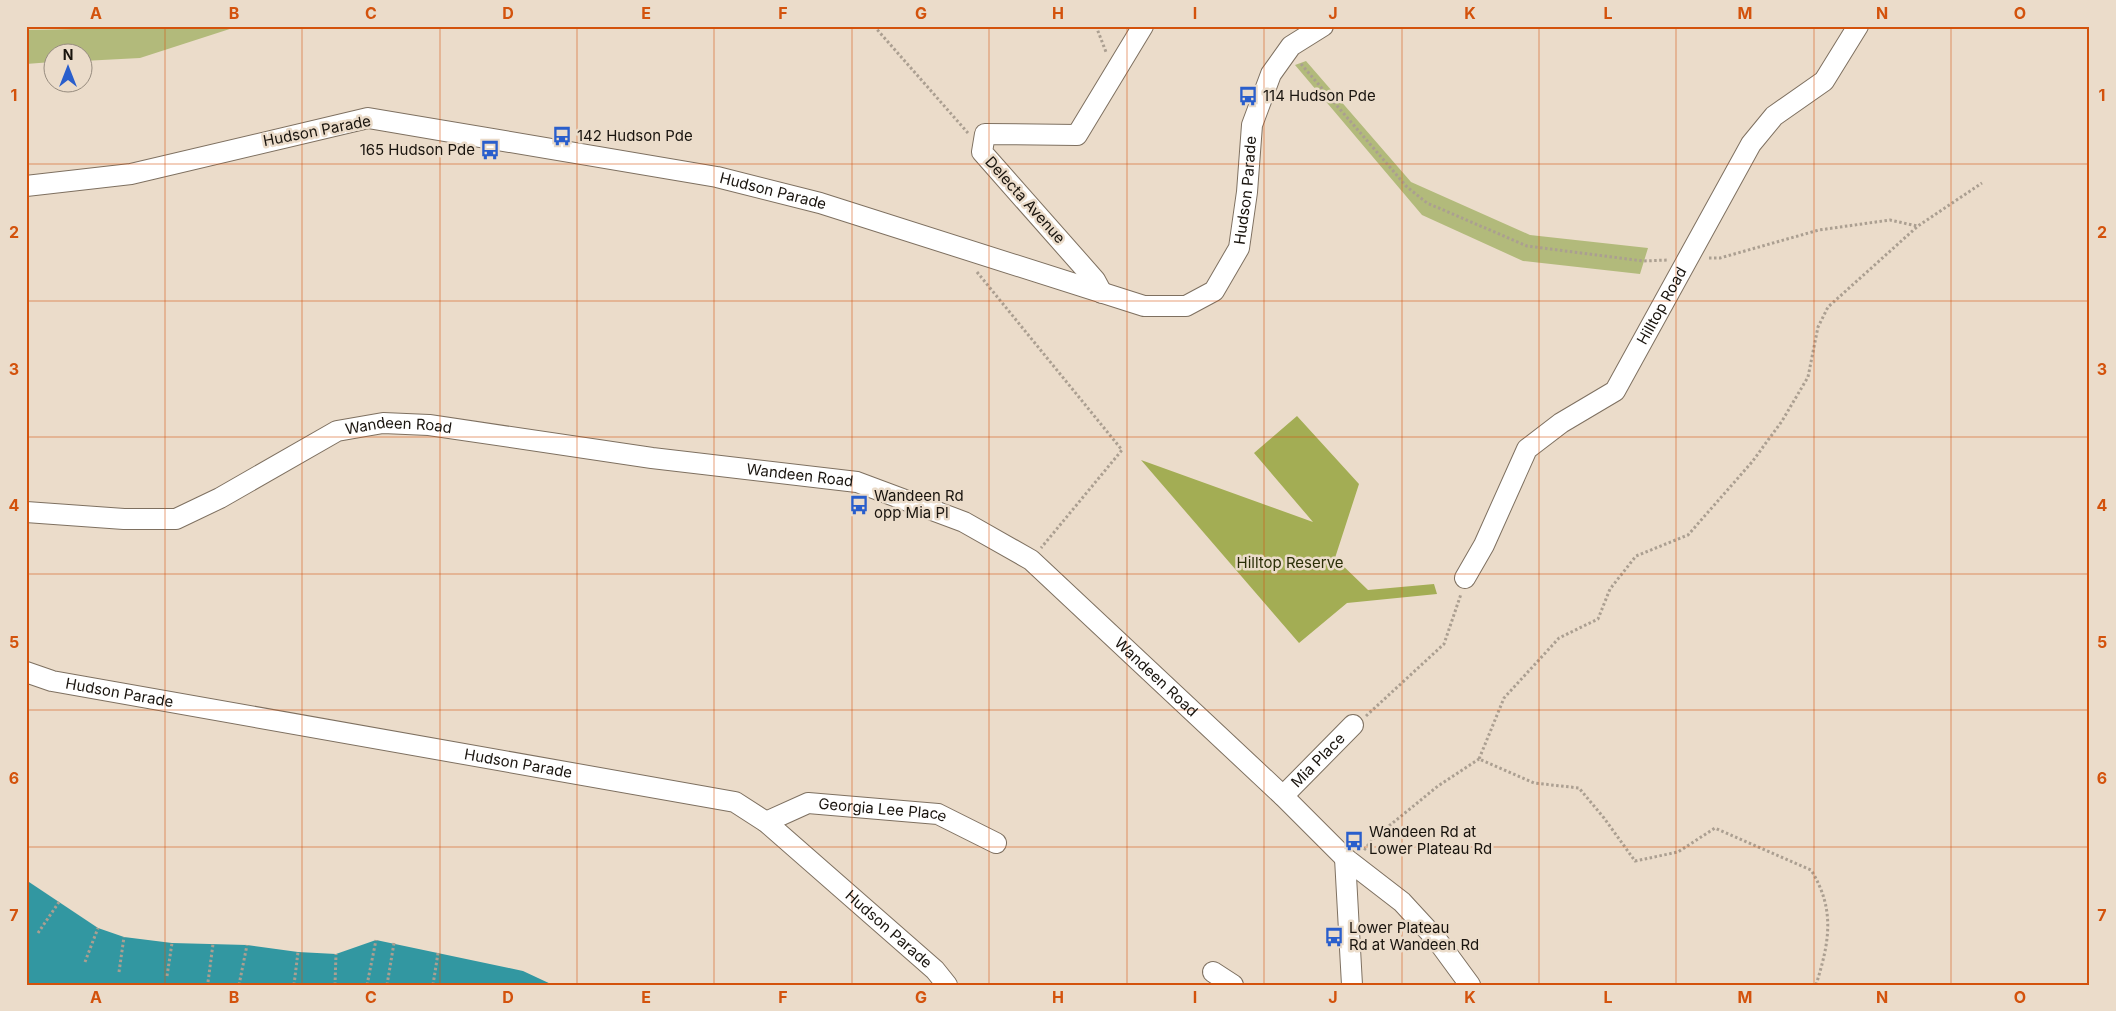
<svg xmlns="http://www.w3.org/2000/svg" width="2116" height="1011" viewBox="0 0 2116 1011" font-family="Inter,sans-serif">
<style>
.green{fill:#b2ba7b}
.forest{fill:#a3ad54}
.sand{fill:#dfd5b0}
.water{fill:#3297a1}
.lines{fill:none;stroke-linecap:round;stroke-linejoin:round}
.minor-casing{stroke:#7e7060;stroke-width:22}
.path{stroke:#ab9f91;stroke-width:3;stroke-dasharray:2.5 2.5;stroke-linecap:butt}
.minor{stroke:#fff;stroke-width:20}
.grid{fill:none;stroke:#d3520c;stroke-width:1;stroke-opacity:0.55}
.labels{text-anchor:middle;stroke-width:5;stroke-linejoin:round;paint-order:stroke}
.poi-label{font-size:15px;fill:#19140e;stroke:#ebdcca;text-anchor:start}
.street-label{font-size:15px;fill:#19140e;stroke:#ebdcca}
.park-label{font-size:15px;fill:#2b2f08;stroke:#ebdcca}
.neatline{fill:none;stroke:#d3520c;stroke-width:2}
.grid-label{font-size:16px;text-anchor:middle;font-weight:bold;fill:#d3520c}
</style>
<rect width="100%" height="100%" fill="#ebdcca"/>
<!-- green -->
<path class="green" d="M120,26H239L140,58L83,61L82,52H52V62L26,64V30L119,28Z
M1306,61L1411,182L1530,235L1648,248L1640,274L1523,261L1422,215L1295,65Z"/>
<!-- forest -->
<path class="forest" d="M1297,416L1359,484L1335,558L1368,590L1434,584L1437,594L1347,603L1299,643L1141,460L1313,522L1254,453Z"/>
<!-- sand -->
<path class="sand" d="M26,26H120L119,28L26,30Z"/>
<!-- water -->
<path class="water" d="M26,880L98,928L124,937L172,943L247,945L298,952L336,954L376,940L523,971L553,985H26Z"/>
<g class="lines">
<defs>
<g id="minor">
<path id="s1" d="M26,186L131,174L368,118L717,177L820,203L1144,306H1186L1214,291L1239,248L1247,192L1252,125L1271,74L1291,46L1323,26"/>
<path d="M1102,293L1095,280L982,152L985,134L1077,135L1143,26"/>
<path id="s2" d="M26,512L124,519H176L220,498L337,431L383,423L429,425L652,458L857,482L964,522L1031,560L1283,796L1345,858L1402,902L1437,940L1470,985"/>
<path id="s3" d="M1465,578L1484,545L1527,449L1561,423L1615,391L1751,144L1774,116L1824,81L1858,26"/>
<path id="s4" d="M26,672L52,681L735,802L766,822L935,970L947,985"/>
<path id="s5" d="M1283,796L1353,725"/>
<path id="s6" d="M766,822L808,803L938,814L996,843"/>
<path d="M1345,858L1352,985"/>
<path d="M1213,972L1233,985"/>
</g>
</defs>
<!-- minor casing -->
<use href="#minor" class="minor-casing"/>
<!-- path -->
<path class="path" d="M874,26L968,133
M1096,26L1106,52
M1301,64L1407,187L1427,203L1527,246L1643,261L1668,260
M1709,258H1720L1819,230L1890,220L1917,226
M977,272L1122,450L1041,548
M1366,716L1444,644L1461,594
M1364,850L1373,839L1438,786L1479,759
M38,933L59,902
M85,962L98,928
M119,972L124,937
M167,976L172,943
M208,982L213,944
M239,985L247,945
M294,985L298,952
M335,985L336,954
M367,985L376,940
M387,985L394,943
M433,985L438,953
M1816,985C1829,943 1836,910 1811,870L1715,828L1678,852L1635,861L1604,818L1579,788L1534,783L1479,759L1504,698L1559,638L1598,619L1610,589L1636,556L1688,535L1752,462L1782,421L1808,377L1818,327L1828,307L1918,226L1982,183"/>
<!-- minor -->
<use href="#minor" class="minor"/>
</g>
<!-- grid -->
<path class="grid" d="M165,26V985M302,26V985M440,26V985M577,26V985M714,26V985M852,26V985M989,26V985M1127,26V985M1264,26V985M1402,26V985M1539,26V985M1676,26V985M1814,26V985M1951,26V985M26,164H2090M26,301H2090M26,437H2090M26,574H2090M26,710H2090M26,847H2090"/>
<!-- icons -->
<defs>
<symbol id="bus-bare" viewBox="-9 -9 18 18"><path d="M-5-6H5V4H4V6H2V4H-2V6H-4V4H-5ZM-3.5-4V0h7V-4ZM-3.5 1.2v1.5H-2V1.2ZM2 1.2v1.5H3.5V1.2Z" fill="#295ecc" stroke="#ebdcca" stroke-width="2.5" paint-order="stroke"/></symbol>
</defs>
<g fill-rule="evenodd">
<use href="#bus-bare" x="1234" y="82" width="28" height="28"/>
<use href="#bus-bare" x="548" y="122" width="28" height="28"/>
<use href="#bus-bare" x="476" y="136" width="28" height="28"/>
<use href="#bus-bare" x="845" y="491" width="28" height="28"/>
<use href="#bus-bare" x="1340" y="827" width="28" height="28"/>
<use href="#bus-bare" x="1320" y="923" width="28" height="28"/>
</g>
<g class="labels">
<!-- poi labels -->
<g class="poi-label">
<text x="1263" y="101">114 Hudson Pde</text>
<text x="577" y="141">142 Hudson Pde</text>
<text x="475" y="155" text-anchor="end">165 Hudson Pde</text>
<text x="874" y="501">Wandeen Rd<tspan x="874" dy="17">opp Mia Pl</tspan></text>
<text x="1369" y="837">Wandeen Rd at<tspan x="1369" dy="17">Lower Plateau Rd</tspan></text>
<text x="1349" y="933">Lower Plateau<tspan x="1349" dy="17">Rd at Wandeen Rd</tspan></text>
</g>
<!-- street labels -->
<g class="street-label">
<text transform="translate(317 131) rotate(-11)" y="5">Hudson Parade</text>
<text dy="5" stroke="none"><textPath href="#s1" startOffset="1331">Hudson Parade</textPath></text>
<text dy="5" stroke="none"><textPath href="#s1" startOffset="761">Hudson Parade</textPath></text>
<text transform="translate(1025 200) rotate(48)" y="5">Delecta Avenue</text>
<text dy="5" stroke="none"><textPath href="#s3" startOffset="346">Hilltop Road</textPath></text>
<text dy="5" stroke="none"><textPath href="#s2" startOffset="396">Wandeen Road</textPath></text>
<text dy="5" stroke="none"><textPath href="#s2" startOffset="801">Wandeen Road</textPath></text>
<text dy="5" stroke="none"><textPath href="#s2" startOffset="1221">Wandeen Road</textPath></text>
<text dy="5" stroke="none"><textPath href="#s4" startOffset="96">Hudson Parade</textPath></text>
<text dy="5" stroke="none"><textPath href="#s5" startOffset="50">Mia Place</textPath></text>
<text dy="5" stroke="none"><textPath href="#s4" startOffset="501">Hudson Parade</textPath></text>
<text dy="5" stroke="none"><textPath href="#s6" startOffset="121">Georgia Lee Place</textPath></text>
<text dy="5" stroke="none"><textPath href="#s4" startOffset="921">Hudson Parade</textPath></text>
</g>
<!-- park labels -->
<g class="park-label">
<text x="1290" y="568">Hilltop Reserve</text>
</g>
</g>
<!-- border -->
<rect width="2116" height="1011" fill="none" stroke="#ebdcca" stroke-width="55"/>
<!-- north arrow -->
<g transform="translate(68 68)"><circle r="24" fill="#ebdcca" stroke="#978c7f"/>
<path d="M0-4L9 19L0 12L-9 19Z" fill="#295ecc"/>
<text y="-8" font-size="14" font-weight="bold" text-anchor="middle" fill="#19140e">N</text>
</g>
<rect x="28" y="28" width="2060" height="956" class="neatline"/>
<g class="grid-label">
<text x="96" y="19">A</text>
<text x="234" y="19">B</text>
<text x="371" y="19">C</text>
<text x="508" y="19">D</text>
<text x="646" y="19">E</text>
<text x="783" y="19">F</text>
<text x="921" y="19">G</text>
<text x="1058" y="19">H</text>
<text x="1195" y="19">I</text>
<text x="1333" y="19">J</text>
<text x="1470" y="19">K</text>
<text x="1608" y="19">L</text>
<text x="1745" y="19">M</text>
<text x="1882" y="19">N</text>
<text x="2020" y="19">O</text>
<text x="14" y="101">1</text>
<text x="2102" y="101">1</text>
<text x="14" y="238">2</text>
<text x="2102" y="238">2</text>
<text x="14" y="375">3</text>
<text x="2102" y="375">3</text>
<text x="14" y="511">4</text>
<text x="2102" y="511">4</text>
<text x="14" y="648">5</text>
<text x="2102" y="648">5</text>
<text x="14" y="784">6</text>
<text x="2102" y="784">6</text>
<text x="14" y="921">7</text>
<text x="2102" y="921">7</text>
<text x="96" y="1003">A</text>
<text x="234" y="1003">B</text>
<text x="371" y="1003">C</text>
<text x="508" y="1003">D</text>
<text x="646" y="1003">E</text>
<text x="783" y="1003">F</text>
<text x="921" y="1003">G</text>
<text x="1058" y="1003">H</text>
<text x="1195" y="1003">I</text>
<text x="1333" y="1003">J</text>
<text x="1470" y="1003">K</text>
<text x="1608" y="1003">L</text>
<text x="1745" y="1003">M</text>
<text x="1882" y="1003">N</text>
<text x="2020" y="1003">O</text>
</g>
</svg>
